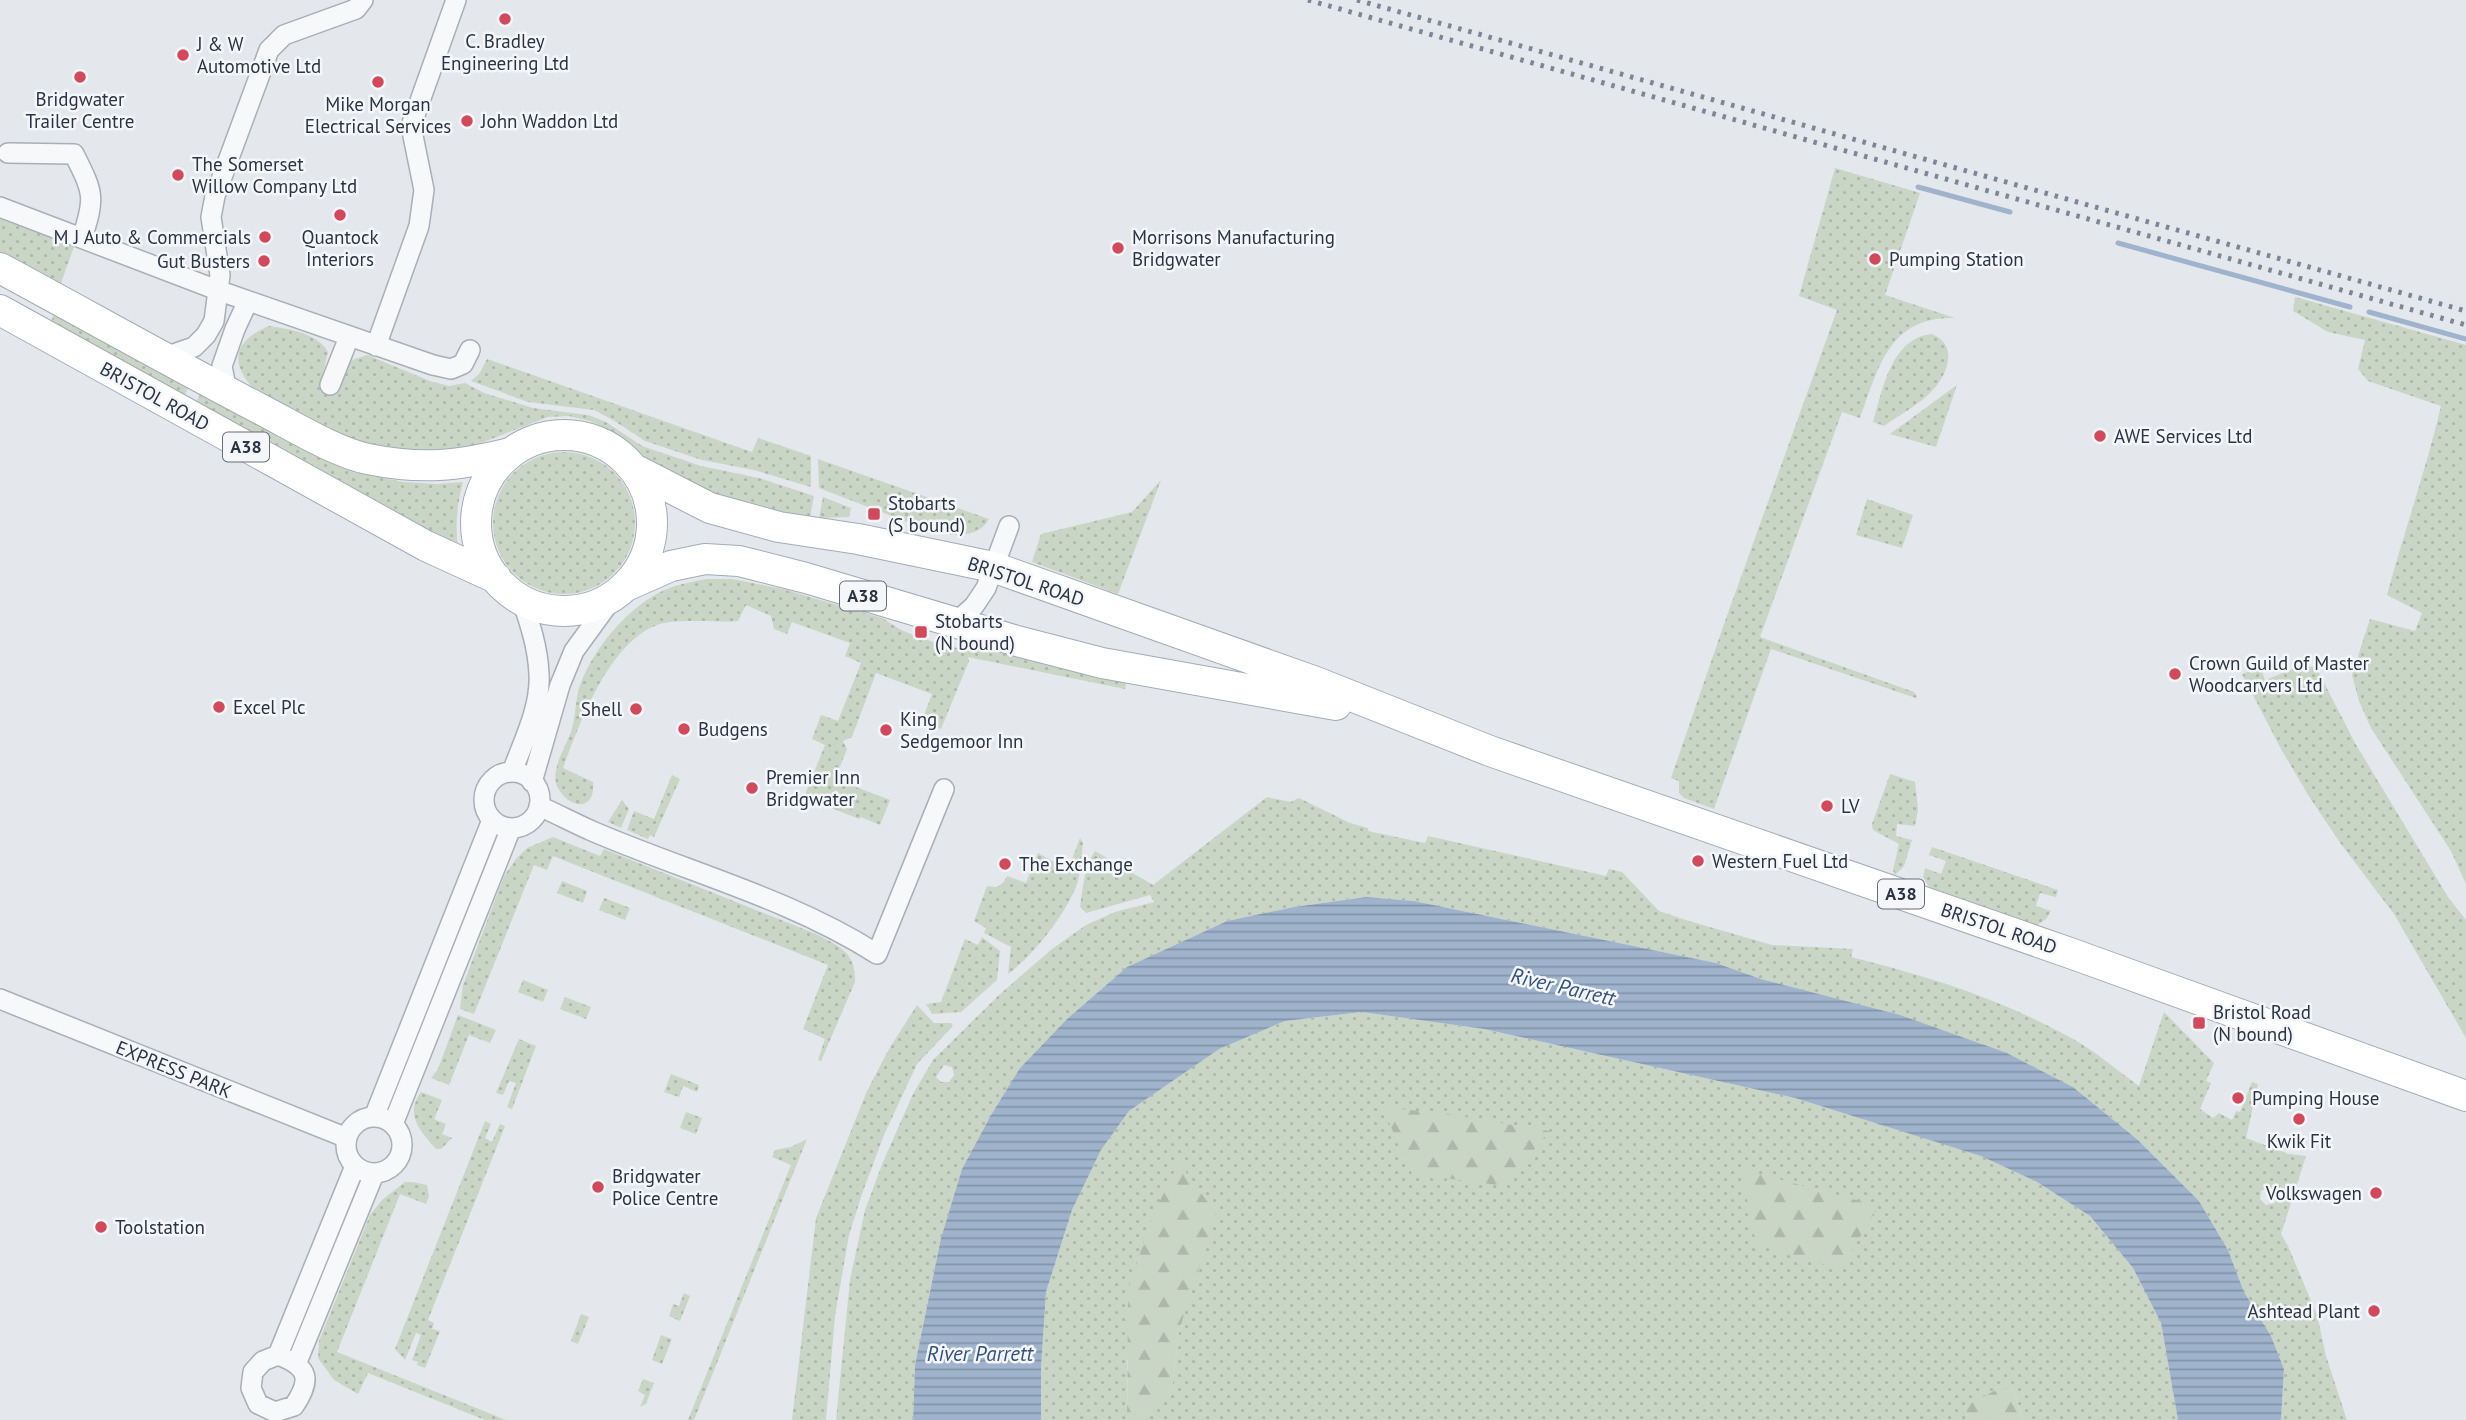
<svg xmlns="http://www.w3.org/2000/svg" width="2466" height="1420" viewBox="0 0 2466 1420" font-family="'PT Sans',sans-serif">
<style>
.grass{fill:url(#grass-dots);fill-rule:evenodd}
.forest{fill:url(#forest-firs)}
.water{fill:url(#water-rules)}
.lines{fill:none;stroke-linecap:round;stroke-linejoin:round}
.stream{stroke:#9fb4cc;stroke-width:5}
.minor-casing{stroke:#a9aeb7;stroke-width:22}
.primary-casing{stroke:#a3abb8;stroke-width:32}
.minor{stroke:#f7f8fa;stroke-width:19}
.primary{stroke:#fff;stroke-width:30}
.rail{stroke:#7d8696;stroke-width:5;stroke-dasharray:3.5 7;stroke-linecap:butt}
.poi-dot{fill:#d1495b;stroke:#f4f6f9;stroke-width:2.5}
.labels{text-anchor:middle;stroke-width:5;stroke-linejoin:round;paint-order:stroke}
.shield{fill:#f4f6f9;stroke:#676e7b;stroke-width:2}
.shield-label{font-size:18px;font-weight:bold;fill:#2b3445}
.poi-label{font-size:19px;fill:#2b3445;stroke:#f4f6f9;text-anchor:start}
.street-label{font-size:19px;fill:#2b3445;stroke:#f4f6f9}
.water-label{font-size:21px;font-style:italic;fill:#34527a;stroke:#f4f6f9}
</style>
<defs>
<pattern id="grass-dots" width="8" height="8" patternUnits="userSpaceOnUse" patternTransform="scale(1.75)"><rect width="8" height="8" fill="#c9d6c5"/><path d="M2 2h.1M6 6h.1" fill="none" stroke="#adb8ab" stroke-width="1.8" stroke-linecap="round"/></pattern>
<pattern id="forest-firs" width="22" height="20" patternUnits="userSpaceOnUse" patternTransform="scale(1.75)"><rect width="22" height="20" fill="#c9d6c5"/><path d="M5 1l3.5 6h-7zM16 11l3.5 6h-7z" fill="#adb8ab"/></pattern>
<pattern id="water-rules" width="6" height="5" patternUnits="userSpaceOnUse" patternTransform="scale(1.75)"><rect width="6" height="5" fill="#9fb4cc"/><path d="M0 2.5h6" fill="none" stroke="#8293a7"/></pattern>
</defs>
<rect width="100%" height="100%" fill="#e4e7ec"/>
<!-- grass -->
<path class="grass" d="M1835,168L1920,193L1885,295L1955,318C1889,316 1879,367 1860,418L1842,412L1760,637L1914,692L1917,696L1916,698L1771,649L1714,809L1684,798L1679,793V781L1671,778L1723,627L1837,310L1799,296Z
M0,217L75,244L61,283L32,275L0,258Z
M2295,297L2466,345V884L2451,851L2371,728L2359,701L2352,675L2370,619L2415,631L2422,613L2387,595C2404,532 2426,470 2441,406L2368,381L2358,369L2365,340L2328,332L2293,311Z
M56,311L190,385L182,399L49,325Z
M269,326C290,329 317,333 328,352L320,386L338,391L347,365L352,360L367,355L430,381L449,386L465,383L484,393L533,408L588,415L606,422L642,446L701,466L759,478L814,496L810,517L778,514L728,501L656,465L611,431L590,421L569,416L548,417L463,450L426,454L348,441L254,389C228,361 235,340 269,326Z
M1932,334C1960,345 1947,377 1930,393C1917,406 1899,415 1884,426L1873,422C1883,389 1891,338 1932,334Z
M487,359L752,452L758,438L811,456V487L754,470L702,460L645,441L613,420L594,410L528,402L471,381L479,374Z
M1957,385L1936,447L1890,434Z
M202,391L364,474L403,482L437,484L463,482C457,505 455,524 458,548L194,405Z
M493 523a71 71 0 1 1 142 0a71 71 0 1 1-142 0Z
M818,459L989,519C978,540 947,536 928,530L819,488Z
M1161,480L1118,594L1032,562L1041,534L1132,512Z
M823,497L851,508L849,517L819,518Z
M1867,499L1913,515L1902,548L1856,535Z
M706,579H732L783,589L882,618L903,631L947,647L998,651L1127,680L1125,689L968,657L969,661L941,729L921,723L932,694L876,673L852,737L843,741L847,749L835,779L890,800L880,825L861,817L859,819L804,797L825,745L812,739L821,715L838,721L861,663L845,656L850,643L792,622L787,634L774,629L771,616L746,605L738,621C717,623 674,618 657,625C608,644 580,723 563,768L593,782C596,811 570,810 558,788C549,772 565,748 571,732C576,717 575,700 580,685C595,645 634,599 675,586C685,583 696,581 706,579Z
M2301,666L2316,667L2355,743L2448,897L2466,920V1038L2394,914L2341,844L2310,798L2281,749L2242,674L2260,667L2265,680Z
M1890,774L1915,782L1918,809L1915,826L1897,824L1896,836L1912,840L1904,866L1895,875L1893,870L1899,844L1873,830L1872,824Z
M672,775L680,779L654,837L650,835L648,839L627,830L634,811L654,819Z
M1267,797L1291,802L1299,798L1350,823L1368,828V831L1425,843L1428,836L1606,876L1609,869L1622,872L1659,911L1689,921L1772,945L1853,949L1851,957C1928,976 2004,1000 2073,1039C2096,1052 2117,1070 2139,1086L2164,1012L2214,1063L2206,1081L2211,1083L2200,1109L2213,1118L2219,1113L2232,1120L2236,1111L2240,1112L2252,1082L2258,1084L2246,1138L2289,1154L2306,1156L2281,1234L2288,1246L2317,1315L2326,1356L2347,1420H2281L2284,1369L2271,1336L2244,1292L2228,1250L2199,1201L2138,1140L2073,1087L2007,1053L1761,979L1716,963L1414,901L1366,897L1294,907L1227,921L1127,967L1067,1019L1020,1068L991,1115L962,1169L941,1238L915,1365L913,1420H836L850,1280L865,1210L883,1162L913,1094L933,1060L999,995L1052,949L1086,925L1115,912L1154,902L1150,895L1086,913L1080,907C1083,888 1084,867 1095,851L1153,885ZM944,1065L952,1067L954,1075L949,1082H941L936,1077ZM2269,1187L2277,1192L2275,1203L2266,1205L2260,1199L2261,1191Z
M622,800L629,809L621,828L608,822Z
M553,837L600,856L604,849L816,934C840,947 856,952 855,982L821,1061L818,1060L825,1039L803,1029L828,965L553,856L547,870L534,865L474,1014L460,1009L463,985L504,876L516,859L527,848Z
M1080,838L1083,843C1081,857 1081,875 1076,887C1064,916 1033,956 1008,974L1011,947L984,933L986,928L974,921L987,886L997,887L1004,882L1007,876L1026,883L1038,853L1068,870Z
M1932,847L2058,890L2056,897L2040,893L2036,906L2051,911L2046,919L2037,925L1929,887L1923,877L1925,868L1941,874L1946,861L1929,855Z
M562,881L587,891L583,903L557,893Z
M604,898L630,908L625,920L599,910Z
M982,937L1000,951L997,980L961,1012L932,1014L926,1004L941,1002L965,939L978,945Z
M523,980L548,990L543,1002L518,992Z
M565,997L591,1007L586,1019L560,1009Z
M917,1005L934,1023H951L953,1026L917,1064L884,1135L862,1194L849,1235L835,1316L826,1420H792L816,1218L867,1091L889,1049Z
M1362,1012L1484,1029L1795,1098L1982,1156L2037,1182L2090,1216L2133,1268L2161,1323L2178,1420H2023L2013,1387L1964,1407L1968,1420H1137L1172,1388L1179,1331L1190,1289L1127,1360V1420H1041V1368L1046,1292L1072,1210L1101,1150L1129,1111L1218,1049L1285,1021Z
M458,1015L496,1030L490,1043L469,1035L449,1085L431,1078L438,1069Z
M519,1039L536,1046L512,1109L507,1107L516,1083L509,1081L503,1095L496,1093Z
M671,1074L699,1085L697,1092L683,1086L679,1097L664,1092Z
M421,1092L442,1100L434,1119L446,1124L442,1134L452,1138L441,1149H436C421,1132 404,1115 421,1092Z
M686,1112L702,1118L696,1134L680,1128Z
M485,1121L491,1124L485,1138L492,1142L500,1124L505,1126L428,1320L434,1323L432,1329L440,1331L425,1368L417,1365L418,1362L412,1360L421,1335L416,1333L405,1360L395,1349Z
M807,1139L694,1420H688L791,1165L772,1157L775,1150L791,1147Z
M405,1182H412L427,1185L429,1196L426,1204L400,1194L337,1352L506,1420H485L368,1373L358,1394L334,1380L318,1358L319,1341L370,1215L382,1200Z
M684,1293L690,1296L680,1321L669,1316L673,1304L679,1306Z
M581,1314L589,1317L578,1344L571,1341Z
M661,1335L672,1339L662,1364L652,1360Z
M643,1379L654,1383L646,1404L640,1407L645,1395L638,1391Z"/>
<!-- forest -->
<path class="forest" d="M1382,1107L1447,1114L1549,1131L1506,1186L1412,1174Z
M1179,1162L1216,1214L1179,1331L1172,1389L1137,1420H1127L1128,1290L1152,1217Z
M1741,1169L1878,1206L1841,1270L1756,1243Z
M2013,1387L2023,1420H1968L1964,1407L1994,1391Z"/>
<!-- water -->
<path class="water" d="M1366,897L1414,901L1716,963L1761,979L1900,1015L2007,1053L2073,1087L2138,1140L2199,1201L2228,1250L2244,1292L2271,1336L2284,1369L2281,1420H2178L2161,1323L2133,1268L2090,1216L2037,1182L1981,1156L1795,1098L1484,1029L1362,1012L1285,1021L1219,1049L1129,1111L1101,1150L1072,1210L1046,1292L1041,1368V1420H913L915,1365L941,1238L962,1169L991,1115L1020,1068L1067,1019L1127,967L1227,921L1294,907Z"/>
<g class="lines">
<!-- stream -->
<path class="stream" d="M1918,187L2010,212
M2118,243L2350,307
M2369,312L2466,339"/>
<defs>
<path id="minor" d="M8,153L74,154C93,192 96,196 82,238
M0,207L217,290L433,365L451,369L463,364L470,350
M376,346L419,226L424,190L411,126L456,0
M165,357L194,347L206,335L214,321L220,275L211,217L215,196L269,50L284,35L356,9L363,0
M330,385L349,337
M227,392L222,366L235,329L248,301
M955,623L974,606L986,588L1009,526
M512,772C523,742 541,707 539,674C538,648 530,624 522,600
M484 800a28 28 0 1 1 56 0a28 28 0 1 1-56 0Z
M532,782L560,685L574,651L614,596
M539,806C557,814 574,823 592,831C687,872 789,898 877,954L944,789
M0,999L347,1138
M346 1145a28 28 0 1 1 56 0a28 28 0 1 1-56 0Z
M374,1117L492,820
M393,1124L511,828
M278,1355L355,1166
M278,1355C309,1367 312,1379 294,1406L275,1412L258,1404L251,1388L253,1372L263,1361Z
M297,1362L374,1174"/>
<path id="primary" d="M0,268C87,315 174,364 262,410C291,425 337,453 368,459C422,470 457,466 510,453
M0,310L426,546L496,578
M476 523a88 88 0 1 1 176 0a88 88 0 1 1-176 0Z
M634,469L710,508L779,527L858,539L993,567L1316,682L1490,751L2070,953L2466,1096
M626,586L671,566L705,559L739,561L806,578L1017,641L1102,663L1336,705"/>
</defs>
<!-- minor casing -->
<use href="#minor" class="minor-casing"/>
<!-- primary casing -->
<use href="#primary" class="primary-casing"/>
<!-- minor -->
<use href="#minor" class="minor"/>
<!-- primary -->
<use href="#primary" class="primary"/>
<!-- rail -->
<path class="rail" d="M1308,0L2466,325
M1357,0L2466,311"/>
</g>
<!-- markers -->
<g class="poi-dot">
<circle cx="505" cy="19" r="7"/>
<circle cx="183" cy="55" r="7"/>
<circle cx="80" cy="77" r="7"/>
<circle cx="378" cy="82" r="7"/>
<circle cx="467" cy="121" r="7"/>
<circle cx="178" cy="175" r="7"/>
<circle cx="340" cy="215" r="7"/>
<circle cx="265" cy="237" r="7"/>
<circle cx="1118" cy="248" r="7"/>
<circle cx="1875" cy="259" r="7"/>
<circle cx="264" cy="261" r="7"/>
<circle cx="2100" cy="436" r="7"/>
<rect x="867" y="507" width="14" height="14" rx="3.5"/>
<rect x="914" y="625" width="14" height="14" rx="3.5"/>
<circle cx="2175" cy="674" r="7"/>
<circle cx="219" cy="707" r="7"/>
<circle cx="636" cy="709" r="7"/>
<circle cx="684" cy="729" r="7"/>
<circle cx="886" cy="730" r="7"/>
<circle cx="752" cy="788" r="7"/>
<circle cx="1827" cy="806" r="7"/>
<circle cx="1698" cy="861" r="7"/>
<circle cx="1005" cy="864" r="7"/>
<rect x="2192" y="1016" width="14" height="14" rx="3.5"/>
<circle cx="2238" cy="1098" r="7"/>
<circle cx="2299" cy="1119" r="7"/>
<circle cx="598" cy="1187" r="7"/>
<circle cx="2376" cy="1193" r="7"/>
<circle cx="101" cy="1227" r="7"/>
<circle cx="2374" cy="1311" r="7"/>
</g>
<g class="labels">
<!-- shield labels -->
<g class="shield">
<rect x="223" y="432.5" width="46" height="29" rx="5"/>
<rect x="840" y="581.5" width="46" height="29" rx="5"/>
<rect x="1878" y="879.5" width="46" height="29" rx="5"/>
</g>
<g class="shield-label">
<text x="246" y="453">A38</text>
<text x="863" y="602">A38</text>
<text x="1901" y="900">A38</text>
</g>
<!-- poi labels -->
<g class="poi-label">
<text x="505" y="48" text-anchor="middle">C. Bradley<tspan x="505" dy="22">Engineering Ltd</tspan></text>
<text x="197" y="51">J &amp; W<tspan x="197" dy="22">Automotive Ltd</tspan></text>
<text x="80" y="106" text-anchor="middle">Bridgwater<tspan x="80" dy="22">Trailer Centre</tspan></text>
<text x="378" y="111" text-anchor="middle">Mike Morgan<tspan x="378" dy="22">Electrical Services</tspan></text>
<text x="481" y="128">John Waddon Ltd</text>
<text x="192" y="171">The Somerset<tspan x="192" dy="22">Willow Company Ltd</tspan></text>
<text x="251" y="244" text-anchor="end">M J Auto &amp; Commercials</text>
<text x="340" y="244" text-anchor="middle">Quantock<tspan x="340" dy="22">Interiors</tspan></text>
<text x="1132" y="244">Morrisons Manufacturing<tspan x="1132" dy="22">Bridgwater</tspan></text>
<text x="1889" y="266">Pumping Station</text>
<text x="250" y="268" text-anchor="end">Gut Busters</text>
<text x="2114" y="443">AWE Services Ltd</text>
<text x="888" y="510">Stobarts<tspan x="888" dy="22">(S bound)</tspan></text>
<text x="935" y="628">Stobarts<tspan x="935" dy="22">(N bound)</tspan></text>
<text x="2189" y="670">Crown Guild of Master<tspan x="2189" dy="22">Woodcarvers Ltd</tspan></text>
<text x="233" y="714">Excel Plc</text>
<text x="622" y="716" text-anchor="end">Shell</text>
<text x="900" y="726">King<tspan x="900" dy="22">Sedgemoor Inn</tspan></text>
<text x="698" y="736">Budgens</text>
<text x="766" y="784">Premier Inn<tspan x="766" dy="22">Bridgwater</tspan></text>
<text x="1841" y="813">LV</text>
<text x="1712" y="868">Western Fuel Ltd</text>
<text x="1019" y="871">The Exchange</text>
<text x="2213" y="1019">Bristol Road<tspan x="2213" dy="22">(N bound)</tspan></text>
<text x="2252" y="1105">Pumping House</text>
<text x="2299" y="1148" text-anchor="middle">Kwik Fit</text>
<text x="612" y="1183">Bridgwater<tspan x="612" dy="22">Police Centre</tspan></text>
<text x="2362" y="1200" text-anchor="end">Volkswagen</text>
<text x="115" y="1234">Toolstation</text>
<text x="2360" y="1318" text-anchor="end">Ashtead Plant</text>
</g>
<!-- street labels -->
<g class="street-label">
<text transform="translate(155 396) rotate(29)" y="7">BRISTOL ROAD</text>
<text transform="translate(1026 581) rotate(18)" y="7">BRISTOL ROAD</text>
<text transform="translate(1999 928) rotate(19)" y="7">BRISTOL ROAD</text>
<text transform="translate(174 1069) rotate(22)" y="7">EXPRESS PARK</text>
</g>
<!-- water labels -->
<g class="water-label">
<text transform="translate(1563 987) rotate(13)" y="7">River Parrett</text>
<text x="980" y="1361">River Parrett</text>
</g>
</g>
</svg>
